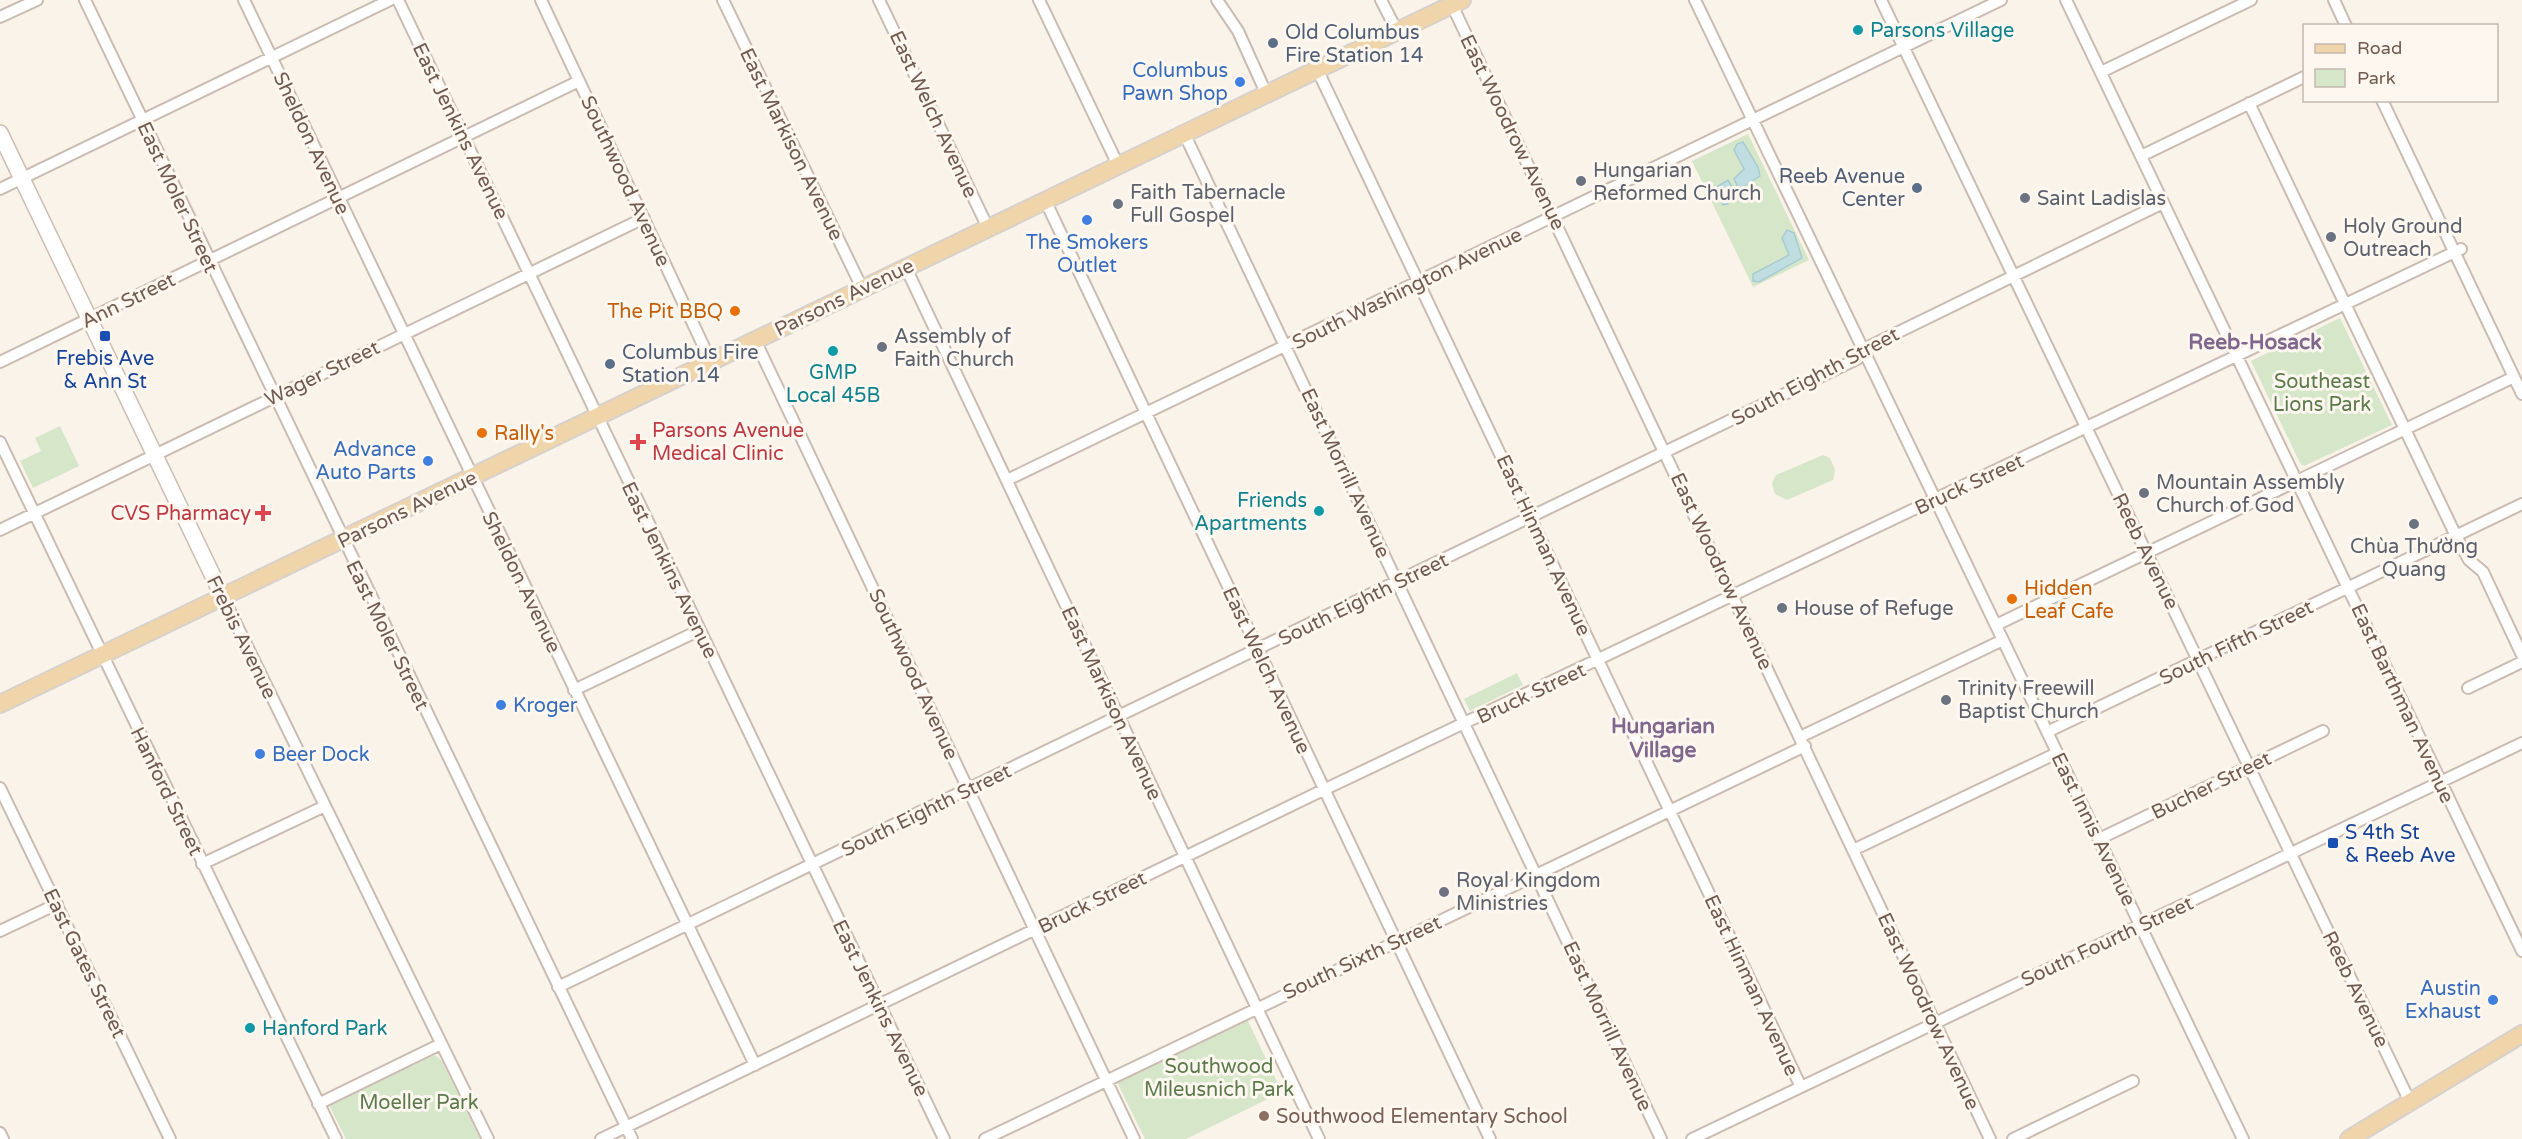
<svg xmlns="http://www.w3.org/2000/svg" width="2522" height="1139" viewBox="0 0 2522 1139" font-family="'Varela Round',sans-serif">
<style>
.green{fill:#d5e6c9}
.water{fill:#c0dde1;stroke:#a7ccd2;stroke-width:1.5}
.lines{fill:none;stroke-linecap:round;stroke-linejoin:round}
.minor-casing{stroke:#cbbbb0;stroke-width:14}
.secondary-casing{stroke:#cfbdb1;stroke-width:18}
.primary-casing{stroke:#d7d1ce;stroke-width:20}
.minor{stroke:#fff;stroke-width:10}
.secondary{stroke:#fff;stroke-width:15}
.primary{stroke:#f0d5aa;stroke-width:16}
.culture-dot{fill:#0f9aa8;stroke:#fdf7ef;stroke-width:2}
.service-dot{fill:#5c6f8a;stroke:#fdf7ef;stroke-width:2}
.shop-dot{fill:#3f7fe0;stroke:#fdf7ef;stroke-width:2}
.worship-dot{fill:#6b7280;stroke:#fdf7ef;stroke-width:2}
.food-dot{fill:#e8710a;stroke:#fdf7ef;stroke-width:2}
.transit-dot{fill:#1a4fb4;stroke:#fdf7ef;stroke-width:2}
.health-dot{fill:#e0444e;stroke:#fdf7ef;stroke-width:2}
.education-dot{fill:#8d6e63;stroke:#fdf7ef;stroke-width:2}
.labels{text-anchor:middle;stroke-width:6;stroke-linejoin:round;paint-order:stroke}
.culture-label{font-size:20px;fill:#0d838f;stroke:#fdf7ef;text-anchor:start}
.service-label{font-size:20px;fill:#4e5e75;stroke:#fdf7ef;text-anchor:start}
.shop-label{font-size:20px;fill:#366cbe;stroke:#fdf7ef;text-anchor:end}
.street-label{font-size:20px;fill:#715b50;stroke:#fdf7ef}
.worship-label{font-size:20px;fill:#5b616d;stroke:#fdf7ef;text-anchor:start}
.food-label{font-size:20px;fill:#c56008;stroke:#fdf7ef;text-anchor:start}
.transit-label{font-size:20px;fill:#164399;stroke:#fdf7ef}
.park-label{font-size:20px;fill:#5b7b4c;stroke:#fdf7ef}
.health-label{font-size:20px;fill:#be3a42;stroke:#fdf7ef;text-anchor:start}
.education-label{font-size:20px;fill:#785e54;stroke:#fdf7ef;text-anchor:start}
.neighbourhood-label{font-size:21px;font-weight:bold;fill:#80678d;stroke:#fdf7ef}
</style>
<rect width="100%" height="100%" fill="#faf3e9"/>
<!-- green -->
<path class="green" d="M1748,134L1809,260L1753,287L1692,161Z
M2340,318L2392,425L2304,466L2300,463L2251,361Z
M60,426L79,466L33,488L20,461L41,451L35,438Z
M1823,455L1830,458L1835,470L1833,480L1787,500L1775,494L1772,483L1776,475Z
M1517,673L1523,685L1470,711L1464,699Z
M1247,1019L1282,1092L1186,1139H1145L1117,1082Z
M435,1055L442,1061L480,1139H346L329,1105Z"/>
<!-- water -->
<path class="water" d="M1743,142L1758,167L1760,176L1742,188L1738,187L1734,179L1744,169L1734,150L1737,144Z
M1728,180L1734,190L1728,193V204L1723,205L1715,188Z
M1787,230L1794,233L1802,258L1759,282L1753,281V274L1789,255L1782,238Z"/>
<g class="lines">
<defs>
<path id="minor" d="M85,0L632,1139
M244,0L755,1065
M398,0L944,1139
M541,0L711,362
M723,0L862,288
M879,0L988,228
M1039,0L1118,165
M1217,0L1238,31L1266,93
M1381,0L1397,31
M1695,0L2243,1139
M1881,0L2410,1102
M2066,0L2522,951
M2334,0L2346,26
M1452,5L1990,1139
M0,17L37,0
M1317,69L1801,1087
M2101,72L2251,0
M2382,100L2522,394
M2249,103L2456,536L2469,560L2483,572L2522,655
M1184,133L1661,1139
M2141,156L2304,77
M0,189L390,0
M1045,200L1490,1139
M906,268L1319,1139
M755,340L1134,1139
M0,362L579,81
M0,442L336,1139
M1007,480L2001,0
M0,530L644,218
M223,597L488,1139
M1996,625L2514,377
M2468,688L2522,662
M574,690L700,630
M2047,732L2522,504
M1800,737L2003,640
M0,788L170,1139
M2099,839L2323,731
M1853,850L2057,753
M202,864L325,806
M0,931L57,904
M558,987L1857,359L1872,345L2163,203
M318,1104L441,1044
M0,1133L3,1139
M601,1139L1317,793L2461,249
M985,1139L1805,746
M1692,1139L2522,743
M2013,1139L2133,1081"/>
<path id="secondary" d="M0,133L223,597"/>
<path id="primary" d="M0,704L1462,0
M2349,1139L2522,1034"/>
</defs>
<!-- minor casing -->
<use href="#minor" class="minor-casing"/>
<!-- secondary casing -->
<use href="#secondary" class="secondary-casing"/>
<!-- primary casing -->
<use href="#primary" class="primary-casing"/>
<!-- minor -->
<use href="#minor" class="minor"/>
<!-- secondary -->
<use href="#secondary" class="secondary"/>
<!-- primary -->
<use href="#primary" class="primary"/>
</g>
<!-- markers -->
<g class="culture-dot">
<circle cx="1858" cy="30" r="6"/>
<circle cx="833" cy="351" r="6"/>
<circle cx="1319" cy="511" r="6"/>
<circle cx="250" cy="1028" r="6"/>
</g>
<g class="service-dot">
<circle cx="1273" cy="43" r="6"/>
<circle cx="1917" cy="188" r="6"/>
<circle cx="610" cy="364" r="6"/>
</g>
<g class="shop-dot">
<circle cx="1240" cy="82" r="6"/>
<circle cx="1087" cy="220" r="6"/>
<circle cx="428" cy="461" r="6"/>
<circle cx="501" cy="705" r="6"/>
<circle cx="260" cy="754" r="6"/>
<circle cx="2493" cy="1000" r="6"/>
</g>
<g class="worship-dot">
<circle cx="1581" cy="181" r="6"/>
<circle cx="2025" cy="198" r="6"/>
<circle cx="1118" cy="204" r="6"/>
<circle cx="2331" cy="237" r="6"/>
<circle cx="882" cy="347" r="6"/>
<circle cx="2144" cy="493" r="6"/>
<circle cx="2414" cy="524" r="6"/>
<circle cx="1782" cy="608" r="6"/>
<circle cx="1946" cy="700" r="6"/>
<circle cx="1444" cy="892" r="6"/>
</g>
<g class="food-dot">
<circle cx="735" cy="311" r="6"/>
<circle cx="482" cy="433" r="6"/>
<circle cx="2012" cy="599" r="6"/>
</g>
<g class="transit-dot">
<rect x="99" y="330" width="12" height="12" rx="3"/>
<rect x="2327" y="837" width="12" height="12" rx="3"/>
</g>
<g class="health-dot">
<path d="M635 433h6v6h6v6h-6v6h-6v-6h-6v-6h6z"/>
<path d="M260 504h6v6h6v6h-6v6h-6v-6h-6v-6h6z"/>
</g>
<circle class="education-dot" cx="1264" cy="1116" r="6"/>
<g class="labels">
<!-- culture labels -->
<g class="culture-label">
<text x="1870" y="37">Parsons Village</text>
<text x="833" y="379" text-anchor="middle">GMP<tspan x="833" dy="23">Local 45B</tspan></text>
<text x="1307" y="507" text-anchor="end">Friends<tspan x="1307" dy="23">Apartments</tspan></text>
<text x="262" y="1035">Hanford Park</text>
</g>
<!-- service labels -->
<g class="service-label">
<text x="1285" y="39">Old Columbus<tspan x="1285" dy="23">Fire Station 14</tspan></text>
<text x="1905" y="183" text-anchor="end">Reeb Avenue<tspan x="1905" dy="23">Center</tspan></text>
<text x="622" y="359">Columbus Fire<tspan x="622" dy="23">Station 14</tspan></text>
</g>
<!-- shop labels -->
<g class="shop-label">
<text x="1228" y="77">Columbus<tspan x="1228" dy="23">Pawn Shop</tspan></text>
<text x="1087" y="249" text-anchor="middle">The Smokers<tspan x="1087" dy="23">Outlet</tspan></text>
<text x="416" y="456">Advance<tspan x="416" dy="23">Auto Parts</tspan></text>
<text x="513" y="712" text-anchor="start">Kroger</text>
<text x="272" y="761" text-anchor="start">Beer Dock</text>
<text x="2481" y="995">Austin<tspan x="2481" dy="23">Exhaust</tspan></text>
</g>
<!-- street labels -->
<g class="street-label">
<text transform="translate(934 114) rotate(65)" y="7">East Welch Avenue</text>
<text transform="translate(461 131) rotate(64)" y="7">East Jenkins Avenue</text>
<text transform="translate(1513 132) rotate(64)" y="7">East Woodrow Avenue</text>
<text transform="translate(312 143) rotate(65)" y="7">Sheldon Avenue</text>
<text transform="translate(792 144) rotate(64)" y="7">East Markison Avenue</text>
<text transform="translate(626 181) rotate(65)" y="7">Southwood Avenue</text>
<text transform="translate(178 197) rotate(65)" y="7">East Moler Street</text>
<text transform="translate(1407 288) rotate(-26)" y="7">South Washington Avenue</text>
<text transform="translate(844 297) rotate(-26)" y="7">Parsons Avenue</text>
<text transform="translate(128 300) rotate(-26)" y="7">Ann Street</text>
<text transform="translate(322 373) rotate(-26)" y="7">Wager Street</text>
<text transform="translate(1815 376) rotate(-28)" y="7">South Eighth Street</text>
<text transform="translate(1346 473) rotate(65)" y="7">East Morrill Avenue</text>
<text transform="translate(1969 484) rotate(-25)" y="7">Bruck Street</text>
<text transform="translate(407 509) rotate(-26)" y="7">Parsons Avenue</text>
<text transform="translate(1544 545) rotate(65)" y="7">East Hinman Avenue</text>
<text transform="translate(2146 551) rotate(64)" y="7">Reeb Avenue</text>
<text transform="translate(670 570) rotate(64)" y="7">East Jenkins Avenue</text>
<text transform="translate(1722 571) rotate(65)" y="7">East Woodrow Avenue</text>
<text transform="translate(522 582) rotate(64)" y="7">Sheldon Avenue</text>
<text transform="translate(1363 599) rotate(-26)" y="7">South Eighth Street</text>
<text transform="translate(388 635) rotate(64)" y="7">East Moler Street</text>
<text transform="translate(242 637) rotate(64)" y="7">Frebis Avenue</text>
<text transform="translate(2236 642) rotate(-26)" y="7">South Fifth Street</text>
<text transform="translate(1267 670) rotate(65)" y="7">East Welch Avenue</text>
<text transform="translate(914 674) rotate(65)" y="7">Southwood Avenue</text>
<text transform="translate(1531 693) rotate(-25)" y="7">Bruck Street</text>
<text transform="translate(1112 703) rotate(65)" y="7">East Markison Avenue</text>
<text transform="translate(2403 703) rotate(65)" y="7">East Barthman Avenue</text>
<text transform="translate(2211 785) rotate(-26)" y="7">Bucher Street</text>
<text transform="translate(167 791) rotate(64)" y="7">Hanford Street</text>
<text transform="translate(926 810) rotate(-26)" y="7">South Eighth Street</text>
<text transform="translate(2094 829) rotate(64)" y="7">East Innis Avenue</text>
<text transform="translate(1092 902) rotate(-26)" y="7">Bruck Street</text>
<text transform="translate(2107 941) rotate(-25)" y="7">South Fourth Street</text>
<text transform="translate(1362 957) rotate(-25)" y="7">South Sixth Street</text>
<text transform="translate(85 963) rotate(64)" y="7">East Gates Street</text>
<text transform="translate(1752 985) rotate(65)" y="7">East Hinman Avenue</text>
<text transform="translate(2356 989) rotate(64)" y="7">Reeb Avenue</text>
<text transform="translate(881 1008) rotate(64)" y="7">East Jenkins Avenue</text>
<text transform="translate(1929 1011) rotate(65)" y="7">East Woodrow Avenue</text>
<text transform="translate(1608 1026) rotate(65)" y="7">East Morrill Avenue</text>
</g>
<!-- worship labels -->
<g class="worship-label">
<text x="1593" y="177">Hungarian<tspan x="1593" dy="23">Reformed Church</tspan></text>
<text x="1130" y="199">Faith Tabernacle<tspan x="1130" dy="23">Full Gospel</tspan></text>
<text x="2037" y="205">Saint Ladislas</text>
<text x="2343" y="233">Holy Ground<tspan x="2343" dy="23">Outreach</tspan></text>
<text x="894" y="343">Assembly of<tspan x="894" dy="23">Faith Church</tspan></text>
<text x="2156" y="489">Mountain Assembly<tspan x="2156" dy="23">Church of God</tspan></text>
<text x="2414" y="553" text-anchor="middle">Chùa Thường<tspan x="2414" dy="23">Quang</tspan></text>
<text x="1794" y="615">House of Refuge</text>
<text x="1958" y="695">Trinity Freewill<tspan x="1958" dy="23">Baptist Church</tspan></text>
<text x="1456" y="887">Royal Kingdom<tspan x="1456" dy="23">Ministries</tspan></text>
</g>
<!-- food labels -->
<g class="food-label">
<text x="723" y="318" text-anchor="end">The Pit BBQ</text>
<text x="494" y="440">Rally's</text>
<text x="2024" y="595">Hidden<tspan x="2024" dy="23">Leaf Cafe</tspan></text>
</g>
<!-- transit labels -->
<g class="transit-label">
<text x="105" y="365">Frebis Ave<tspan x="105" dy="23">&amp; Ann St</tspan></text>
<text x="2345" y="839" text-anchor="start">S 4th St<tspan x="2345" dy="23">&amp; Reeb Ave</tspan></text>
</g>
<!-- park labels -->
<g class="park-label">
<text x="2322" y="388">Southeast<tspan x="2322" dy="23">Lions Park</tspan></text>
<text x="1219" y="1073">Southwood<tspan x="1219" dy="23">Mileusnich Park</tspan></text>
<text x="419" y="1109">Moeller Park</text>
</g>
<!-- health labels -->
<g class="health-label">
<text x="652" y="437">Parsons Avenue<tspan x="652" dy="23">Medical Clinic</tspan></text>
<text x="251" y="520" text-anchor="end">CVS Pharmacy</text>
</g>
<!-- education labels -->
<g class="education-label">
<text x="1276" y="1123">Southwood Elementary School</text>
</g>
<!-- neighbourhood labels -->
<g class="neighbourhood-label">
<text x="2255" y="349">Reeb-Hosack</text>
<text x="1663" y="733">Hungarian<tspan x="1663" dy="24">Village</tspan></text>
</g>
</g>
<!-- legend -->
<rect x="2303" y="24" width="195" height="78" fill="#fdf7ef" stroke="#c5b9af" stroke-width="1.5"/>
<rect x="2315" y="44" width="30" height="9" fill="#f0d5aa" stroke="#c5b9af" stroke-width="1.5"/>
<text x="2357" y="54" font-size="18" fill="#715b50">Road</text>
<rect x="2315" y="69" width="30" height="18" fill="#d5e6c9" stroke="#c5b9af" stroke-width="1.5"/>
<text x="2357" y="84" font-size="18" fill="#715b50">Park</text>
</svg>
